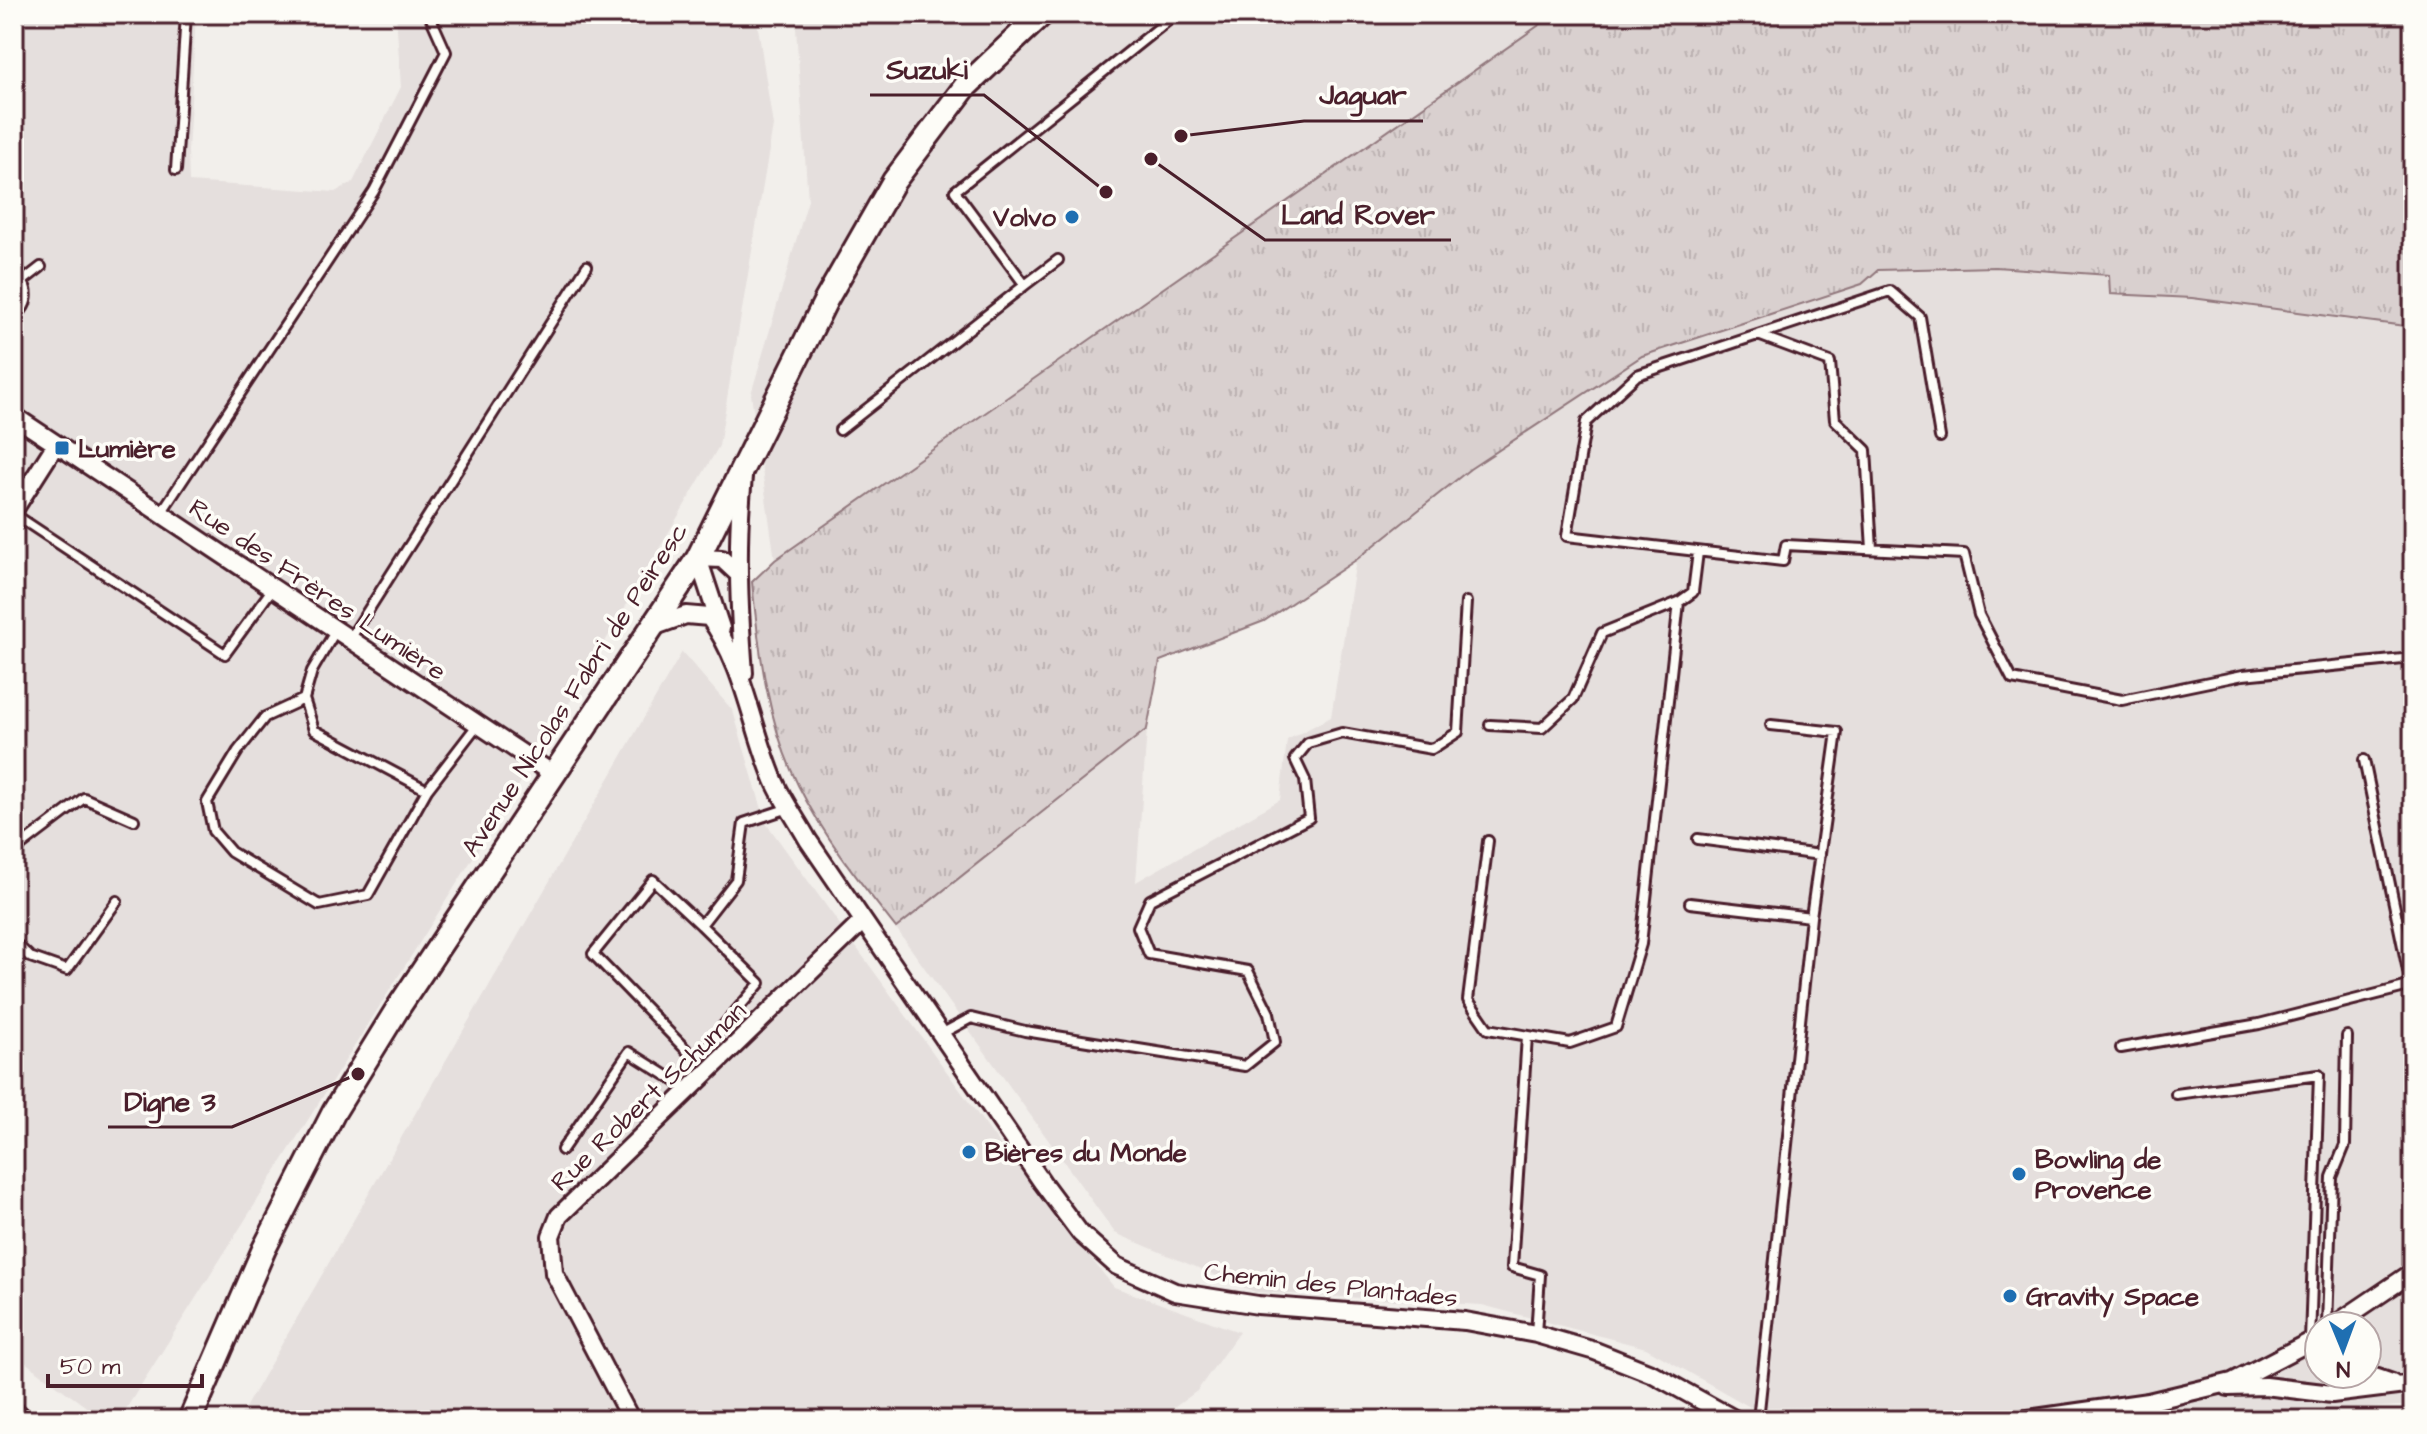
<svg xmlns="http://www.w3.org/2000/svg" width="2427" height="1434" viewBox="0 0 2427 1434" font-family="'Architects Daughter',sans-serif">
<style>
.built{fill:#e5dfdd;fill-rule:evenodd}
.grass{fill:url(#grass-tufts);stroke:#92787d;stroke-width:2}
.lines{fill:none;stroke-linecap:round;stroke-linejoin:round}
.service-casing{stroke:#4a1f2b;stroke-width:14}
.minor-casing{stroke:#4a1f2b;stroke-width:22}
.tertiary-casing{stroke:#4a1f2b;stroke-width:28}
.motorway-casing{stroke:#4a1f2b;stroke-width:36}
.service{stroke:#fdfcf7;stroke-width:8}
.minor{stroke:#fdfcf7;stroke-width:16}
.tertiary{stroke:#fdfcf7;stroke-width:22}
.motorway{stroke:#fdfcf7;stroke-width:30}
.poi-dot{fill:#1f6fb2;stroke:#fdfcf7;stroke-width:3}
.labels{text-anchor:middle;stroke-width:7;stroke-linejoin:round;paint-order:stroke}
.poi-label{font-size:26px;font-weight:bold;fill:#4a1f2b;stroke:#fdfcf7;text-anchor:start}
.street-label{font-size:26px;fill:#4a1f2b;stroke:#fdfcf7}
.leader{fill:none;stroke:#4a1f2b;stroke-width:3}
.callout-dot{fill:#4a1f2b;stroke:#fdfcf7;stroke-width:3}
.callout-label{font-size:28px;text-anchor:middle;font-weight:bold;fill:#4a1f2b;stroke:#fdfcf7;stroke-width:7;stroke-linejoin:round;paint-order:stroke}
</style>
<defs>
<pattern id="grass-tufts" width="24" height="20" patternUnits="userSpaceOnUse" patternTransform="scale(2)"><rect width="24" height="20" fill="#d9d0cf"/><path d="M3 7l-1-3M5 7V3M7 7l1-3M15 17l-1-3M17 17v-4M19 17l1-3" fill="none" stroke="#bcb2b2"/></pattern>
</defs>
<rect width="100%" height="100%" fill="#f2efeb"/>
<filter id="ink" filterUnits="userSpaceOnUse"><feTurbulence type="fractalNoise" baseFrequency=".0125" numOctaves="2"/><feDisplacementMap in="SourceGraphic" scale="16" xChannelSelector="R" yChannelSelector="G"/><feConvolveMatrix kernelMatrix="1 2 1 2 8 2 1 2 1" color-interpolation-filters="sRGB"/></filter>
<g filter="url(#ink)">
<!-- built -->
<path class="built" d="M14,14H196L188,151L189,182L335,192L353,182L401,87L396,14H756L773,126L719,446L556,726L119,1420H104L14,1354Z
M795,14H1555L775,560L751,394L808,200Z
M1995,267L2109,275L2111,294L2192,298L2413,327V1405L2340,1410L1750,1407L1646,1348L1482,1305L1255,1292L1115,1233L896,928L1147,729L1136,882L1280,800L1287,740L1331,717L1356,560L1470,469L1642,356L1862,284L1878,270ZM2319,1326H2367V1374H2319Z
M682,652L733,711L766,823L1000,1145L1114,1287L1239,1332L1197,1391L1157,1420H238Z"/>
<!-- grass -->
<path class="grass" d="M1555,14H2413V327L2192,298L2110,294L2109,275L1995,267L1878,270L1862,284L1642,356L1470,469L1356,560L1264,621L1160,661L1147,729L896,928C860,882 824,837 798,785C767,722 759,651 752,582L775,560Z"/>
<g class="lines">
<defs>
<path id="service" d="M176,170L186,14
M14,274C31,286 31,304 14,317
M23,281L41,267
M1025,285L1058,260
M1758,335L1830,362L1835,420L1866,450L1872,549
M840,430L1025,285L955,191L1176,14
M1940,437L1920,317L1890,291L1637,375L1586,422L1567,536L1783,561L1786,545L1964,554L1979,615L2012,679L2122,700L2243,675L2413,658
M161,513L374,191L446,52L429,14
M14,514L225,654L273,588
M336,630L312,671L304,699L314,730L427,790L478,724
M350,639L587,266
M304,699L265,717L238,751L207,802L213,831L231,852L319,905L368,895L427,790
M1490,725L1542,728L1573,699L1602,633L1679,602L1693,592L1698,552
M1771,725L1837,732L1811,917
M2364,760L2411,985
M1698,839L1820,855
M1488,841L1468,1000L1488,1029L1570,1043L1616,1027L1641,944L1679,602
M14,851L84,798L134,820
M1690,903L1811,917L1758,1420
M701,925L760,983L695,1059L593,954L653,880L701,925L736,880L744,823L789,808
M14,942L30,957L67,970L117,901
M941,1034L971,1018L1025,1031L1245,1066L1275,1042L1269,1013L1248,971L1149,954L1138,927L1150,900L1309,818L1305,780L1295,759L1308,743L1342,733L1432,749L1458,732L1466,602
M1527,1036L1512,1267L1540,1275L1536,1334
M2121,1048L2259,1024L2413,985
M2176,1094L2319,1075L2310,1341
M562,1150L629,1052L688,1089
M2327,1326L2332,1177L2345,1145L2347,1036"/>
<path id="minor" d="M14,416L553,774
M743,477C736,543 739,607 744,673
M14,510L56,444
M650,628L686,615L709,617C745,666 751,726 774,780C783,801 797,820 808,840L1042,1182L1080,1233L1117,1266L1175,1292L1258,1305L1465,1321L1536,1334L1595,1351L1653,1374L1736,1420
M721,628L698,558L722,559L737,573
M2333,1326L2413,1272
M2366,1374L2392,1383
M2228,1387L2265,1386L2332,1394L2413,1384
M631,1420L554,1273L551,1236L559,1216L863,921
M2021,1420L2148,1402L2232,1382L2319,1337"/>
<path id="tertiary" d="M190,1420L264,1249L334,1112L398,1008L698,558L826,300L894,181L965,87L1042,14"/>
<path id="motorway" d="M14,1419L15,1420"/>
</defs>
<!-- service casing -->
<use href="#service" class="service-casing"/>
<!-- minor casing -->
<use href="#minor" class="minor-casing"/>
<!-- tertiary casing -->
<use href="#tertiary" class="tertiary-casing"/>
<!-- motorway casing -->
<use href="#motorway" class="motorway-casing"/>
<!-- service -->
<use href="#service" class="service"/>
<!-- minor -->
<use href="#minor" class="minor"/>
<!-- tertiary -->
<use href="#tertiary" class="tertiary"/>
<!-- motorway -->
<use href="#motorway" class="motorway"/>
</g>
</g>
<!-- markers -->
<g class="poi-dot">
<circle cx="1072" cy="217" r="8"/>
<rect x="54" y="440" width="16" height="16" rx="4"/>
<circle cx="969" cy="1152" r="8"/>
<circle cx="2019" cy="1174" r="8"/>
<circle cx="2010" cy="1296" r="8"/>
</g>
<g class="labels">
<!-- poi labels -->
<g class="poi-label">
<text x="1056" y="226" text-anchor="end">Volvo</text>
<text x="78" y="457">Lumière</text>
<text x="985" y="1161">Bières du Monde</text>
<text x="2035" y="1168">Bowling de<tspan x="2035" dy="30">Provence</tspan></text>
<text x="2026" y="1305">Gravity Space</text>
</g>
<!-- street labels -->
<g class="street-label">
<text transform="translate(318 589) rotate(34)" y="9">Rue des Frères Lumière</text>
<text transform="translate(574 689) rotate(-57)" y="9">Avenue Nicolas Fabri de Peiresc</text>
<text transform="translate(648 1096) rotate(-44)" y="9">Rue Robert Schuman</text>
<text transform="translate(1331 1284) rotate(6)" y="9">Chemin des Plantades</text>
</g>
</g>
<!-- callouts -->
<path class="leader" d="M1106 192L984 95H870M1181 136L1304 121H1423M1151 159L1265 240H1451M358 1074L232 1127H108"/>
<g class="callout-dot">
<circle cx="1106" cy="192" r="8"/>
<circle cx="1181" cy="136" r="8"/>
<circle cx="1151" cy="159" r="8"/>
<circle cx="358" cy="1074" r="8"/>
</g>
<g class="callout-label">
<text x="927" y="79">Suzuki</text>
<text x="1363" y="104">Jaguar</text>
<text x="1358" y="224">Land Rover</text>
<text x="170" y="1111">Digne 3</text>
</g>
<!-- margin -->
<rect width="2427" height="1434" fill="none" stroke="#fdfcf7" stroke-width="48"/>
<rect x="24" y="24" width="2379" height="1386" fill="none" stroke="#4a1f2b" stroke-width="3" filter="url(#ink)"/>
<!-- north arrow -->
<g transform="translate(2343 1350) rotate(179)"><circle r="38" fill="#fdfcf7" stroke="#b5a4a5" stroke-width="2"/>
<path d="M0-6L14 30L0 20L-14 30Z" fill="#1f6fb2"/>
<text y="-12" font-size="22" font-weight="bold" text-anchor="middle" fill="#4a1f2b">N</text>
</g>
<!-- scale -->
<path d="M48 1374v12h154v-12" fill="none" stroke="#4a1f2b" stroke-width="4"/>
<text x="60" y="1374" font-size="24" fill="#4a1f2b" stroke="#fdfcf7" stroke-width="6" paint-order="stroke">50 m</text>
</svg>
